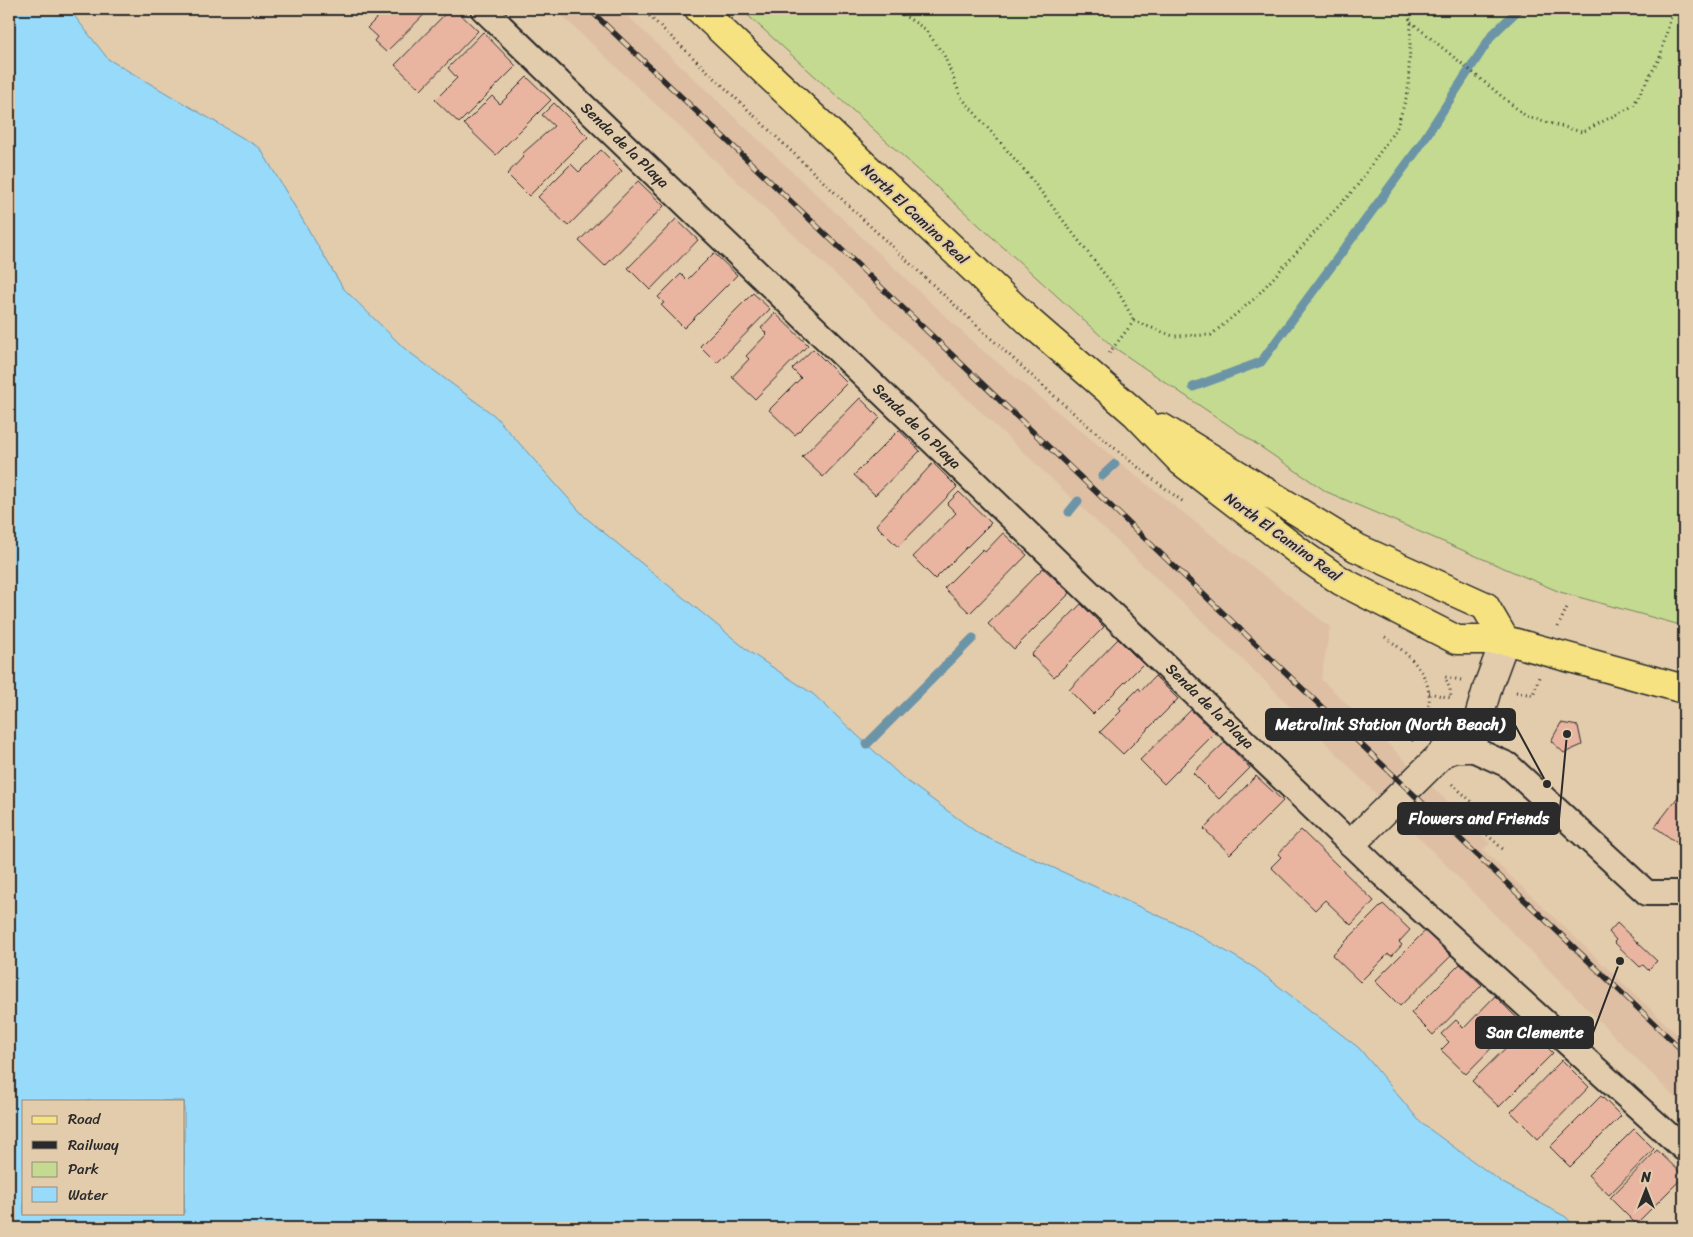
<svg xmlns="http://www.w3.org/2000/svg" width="1693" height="1237" viewBox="0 0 1693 1237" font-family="Sriracha,sans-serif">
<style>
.built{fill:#debfa4}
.green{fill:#c3da90;stroke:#77825e}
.water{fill:#98dafa;stroke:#6c94a7;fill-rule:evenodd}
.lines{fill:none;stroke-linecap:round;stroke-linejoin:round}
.stream{stroke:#6c94a7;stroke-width:9}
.building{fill:#e9b5a1;stroke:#2b2b2b}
.minor-casing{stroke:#2b2b2b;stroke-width:28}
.tertiary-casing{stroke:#2b2b2b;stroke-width:31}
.primary-casing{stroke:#2b2b2b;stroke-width:31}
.path{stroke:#2b2b2b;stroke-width:3;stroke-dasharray:1 4;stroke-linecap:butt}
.minor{stroke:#e3ccac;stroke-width:24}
.tertiary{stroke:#e3ccac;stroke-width:28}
.primary{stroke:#f7e281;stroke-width:28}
.rail-casing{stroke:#2b2b2b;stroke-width:5.5}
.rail{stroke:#e3ccac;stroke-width:4;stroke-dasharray:11;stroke-linecap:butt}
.labels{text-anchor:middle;stroke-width:4;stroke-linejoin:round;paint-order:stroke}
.street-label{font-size:15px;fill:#2b2b2b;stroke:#e3ccac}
.leader{fill:none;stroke:#2b2b2b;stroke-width:2}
.callout-dot{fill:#2b2b2b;stroke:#e3ccac;stroke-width:2}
.callout{fill:#2b2b2b;stroke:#2b2b2b;stroke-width:2}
.callout-label{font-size:16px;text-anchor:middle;font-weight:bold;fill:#fff}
</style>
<rect width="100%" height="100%" fill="#e3ccac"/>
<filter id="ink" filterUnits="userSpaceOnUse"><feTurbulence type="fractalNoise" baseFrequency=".02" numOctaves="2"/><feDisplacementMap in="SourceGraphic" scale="10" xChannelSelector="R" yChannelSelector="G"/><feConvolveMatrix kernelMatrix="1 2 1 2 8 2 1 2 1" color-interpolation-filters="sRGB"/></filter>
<g filter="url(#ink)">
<!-- built -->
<path class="built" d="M555,9H620L976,345L1141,480L1330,627L1321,679L1490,843L1483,850L1684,1041V1107L1264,680Z"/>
<!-- green -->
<path class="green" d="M741,9H1684V626L1560,592L1327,492L1112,346Z"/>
<!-- water -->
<path class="water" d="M9,9H69L108,59L260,148L343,288L405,349L495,416L585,517L751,653L813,694L903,778L979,834L1186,928L1255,968L1359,1048L1421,1123L1503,1183L1566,1217L1576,1228H9ZM24,1101H184V1213H24Z"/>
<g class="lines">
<!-- stream -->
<path class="stream" d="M1193,387L1261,362L1417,150L1492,35L1519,9
M1102,476L1115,464
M1069,512L1078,501
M867,744L973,638"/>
</g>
<!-- building -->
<path class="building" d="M386,9H430L386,52L374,41L377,37L367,28Z
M450,9H455L478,31L421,90L395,65Z
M483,32L516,66L459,123L435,100L457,78L448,68Z
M527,77L551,100L496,155L464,124L492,96L500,104Z
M554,103L588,137L529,196L507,174L524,156L522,154L554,126L542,115Z
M601,150L622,171L568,226L538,197L571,164L579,172Z
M638,181L664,206L605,266L579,241Z
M676,219L698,240L650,290L628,268Z
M714,253L737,275L684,328L661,305L664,303L658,297L681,274L687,280Z
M753,293L770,309L717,363L700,346Z
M775,313L808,345L755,399L732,377L749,359L746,356L767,334L761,328Z
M813,349L847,383L795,435L769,410L801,378L792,369Z
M860,398L880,418L823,477L802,457Z
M899,430L920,451L875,495L854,475Z
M933,463L957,487L898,547L876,525Z
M959,492L991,523L935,579L913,557L956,513L947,504Z
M1003,533L1027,555L970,613L944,588L983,549L985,552Z
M1043,568L1070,593L1014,649L988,624Z
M1081,604L1104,627L1054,677L1031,655Z
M1118,639L1143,664L1093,714L1069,690Z
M1155,676L1178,699L1123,754L1100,732L1121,711L1119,708L1139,688L1141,691Z
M1191,710L1215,733L1164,784L1140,760Z
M1561,723L1578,726L1582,745L1564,753L1551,741Z
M1225,742L1250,768L1219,799L1193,773Z
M1256,776L1283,801L1230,854L1204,829Z
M1684,789V848L1655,827Z
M1301,830L1374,901L1351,925L1325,900L1315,910L1271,867L1281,857L1278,854Z
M1383,904L1410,930L1399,942L1402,945L1392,956L1388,954L1360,982L1332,955Z
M1617,923L1657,961L1648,970L1643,965L1640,967L1614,942L1616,940L1609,932Z
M1425,931L1451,956L1400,1006L1375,981Z
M1460,964L1482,985L1433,1035L1411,1013Z
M1495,996L1519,1020L1466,1074L1441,1050L1449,1042L1441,1034L1456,1020L1464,1028Z
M1527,1027L1553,1053L1499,1107L1472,1081Z
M1562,1060L1589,1087L1538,1139L1511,1112Z
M1601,1096L1621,1116L1570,1167L1550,1147Z
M1634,1129L1654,1149L1609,1195L1588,1175Z
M1657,1150L1684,1176L1636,1224L1610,1198Z"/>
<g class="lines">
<defs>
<path id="minor" d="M483,9L1383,875L1684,1149
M1470,748L1508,765L1647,893H1684"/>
<path id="tertiary" d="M1352,843L1444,752L1457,748H1470L1488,686L1505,640"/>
<path id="primary" d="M699,9L1031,323L1136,414L1182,462L1306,557L1341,581L1457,640H1505L1684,689
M1162,428L1357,548L1485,606L1505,640"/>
</defs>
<!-- minor casing -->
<use href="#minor" class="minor-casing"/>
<!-- tertiary casing -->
<use href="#tertiary" class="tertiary-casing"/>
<!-- primary casing -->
<use href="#primary" class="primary-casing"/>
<!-- path -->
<path class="path" d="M642,9C752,113 860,218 972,321C1041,384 1109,448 1185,503
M894,9L925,29L944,55L961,97L1025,171L1119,293L1134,321
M1411,22L1527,117L1582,132L1633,106L1660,57L1673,9
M1109,353L1134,321L1173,336L1211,335L1254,299L1357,186L1397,127L1408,92L1411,22L1406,9
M1558,627L1568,605
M1385,637C1424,664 1447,696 1412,738L1413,743
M1516,692L1533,695L1539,677
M1429,693L1451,698L1450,689L1445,677L1461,680
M1452,784L1480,809L1470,819L1505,851"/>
<!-- minor -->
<use href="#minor" class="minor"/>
<!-- tertiary -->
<use href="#tertiary" class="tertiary"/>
<!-- primary -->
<use href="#primary" class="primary"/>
<defs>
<path id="rail" d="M589,9L1684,1052"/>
</defs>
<!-- rail casing -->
<use href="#rail" class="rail-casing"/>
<!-- rail -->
<use href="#rail" class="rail"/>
</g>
</g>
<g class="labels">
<!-- street labels -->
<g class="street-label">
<text transform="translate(625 145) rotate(44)" y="5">Senda de la Playa</text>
<text transform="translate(915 214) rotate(43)" y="5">North El Camino Real</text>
<text transform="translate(917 426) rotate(44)" y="5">Senda de la Playa</text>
<text transform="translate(1283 537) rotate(36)" y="5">North El Camino Real</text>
<text transform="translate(1210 706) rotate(44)" y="5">Senda de la Playa</text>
</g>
</g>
<!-- callouts -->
<path class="leader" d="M1547 784L1515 725M1567 734L1559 819M1620 961L1593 1033"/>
<g class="callout-dot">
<circle cx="1547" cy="784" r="5"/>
<circle cx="1567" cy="734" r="5"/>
<circle cx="1620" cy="961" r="5"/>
</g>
<g class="callout">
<rect x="1266" y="709" width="249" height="31" rx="5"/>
<rect x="1398" y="803" width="161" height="31" rx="5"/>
<rect x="1476" y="1017" width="117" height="31" rx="5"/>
</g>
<g class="callout-label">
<text x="1390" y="730">Metrolink Station (North Beach)</text>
<text x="1479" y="824">Flowers and Friends</text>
<text x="1535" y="1038">San Clemente</text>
</g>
<!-- margin -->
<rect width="1693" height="1237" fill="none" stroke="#e3ccac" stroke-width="30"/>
<rect x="15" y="15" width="1663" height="1207" fill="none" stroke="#2b2b2b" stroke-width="2" filter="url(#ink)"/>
<!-- legend -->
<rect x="22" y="1100" width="162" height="115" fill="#e3ccac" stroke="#998c78"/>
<rect x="32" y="1116" width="25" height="8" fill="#f7e281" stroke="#998c78"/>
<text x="68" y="1124" font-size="15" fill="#2b2b2b">Road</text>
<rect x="32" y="1141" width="25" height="8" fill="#2b2b2b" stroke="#998c78"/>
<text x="68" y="1150" font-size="15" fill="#2b2b2b">Railway</text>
<rect x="32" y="1162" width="25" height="15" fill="#c3da90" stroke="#998c78"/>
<text x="68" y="1174" font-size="15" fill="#2b2b2b">Park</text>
<rect x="32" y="1187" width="25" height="15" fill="#98dafa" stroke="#998c78"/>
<text x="68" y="1200" font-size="15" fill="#2b2b2b">Water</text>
<!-- north arrow -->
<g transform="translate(1646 1190)" stroke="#e3ccac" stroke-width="4" paint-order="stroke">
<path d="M0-4L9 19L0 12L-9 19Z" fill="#2b2b2b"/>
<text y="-8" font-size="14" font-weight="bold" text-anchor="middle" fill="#2b2b2b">N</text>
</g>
</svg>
